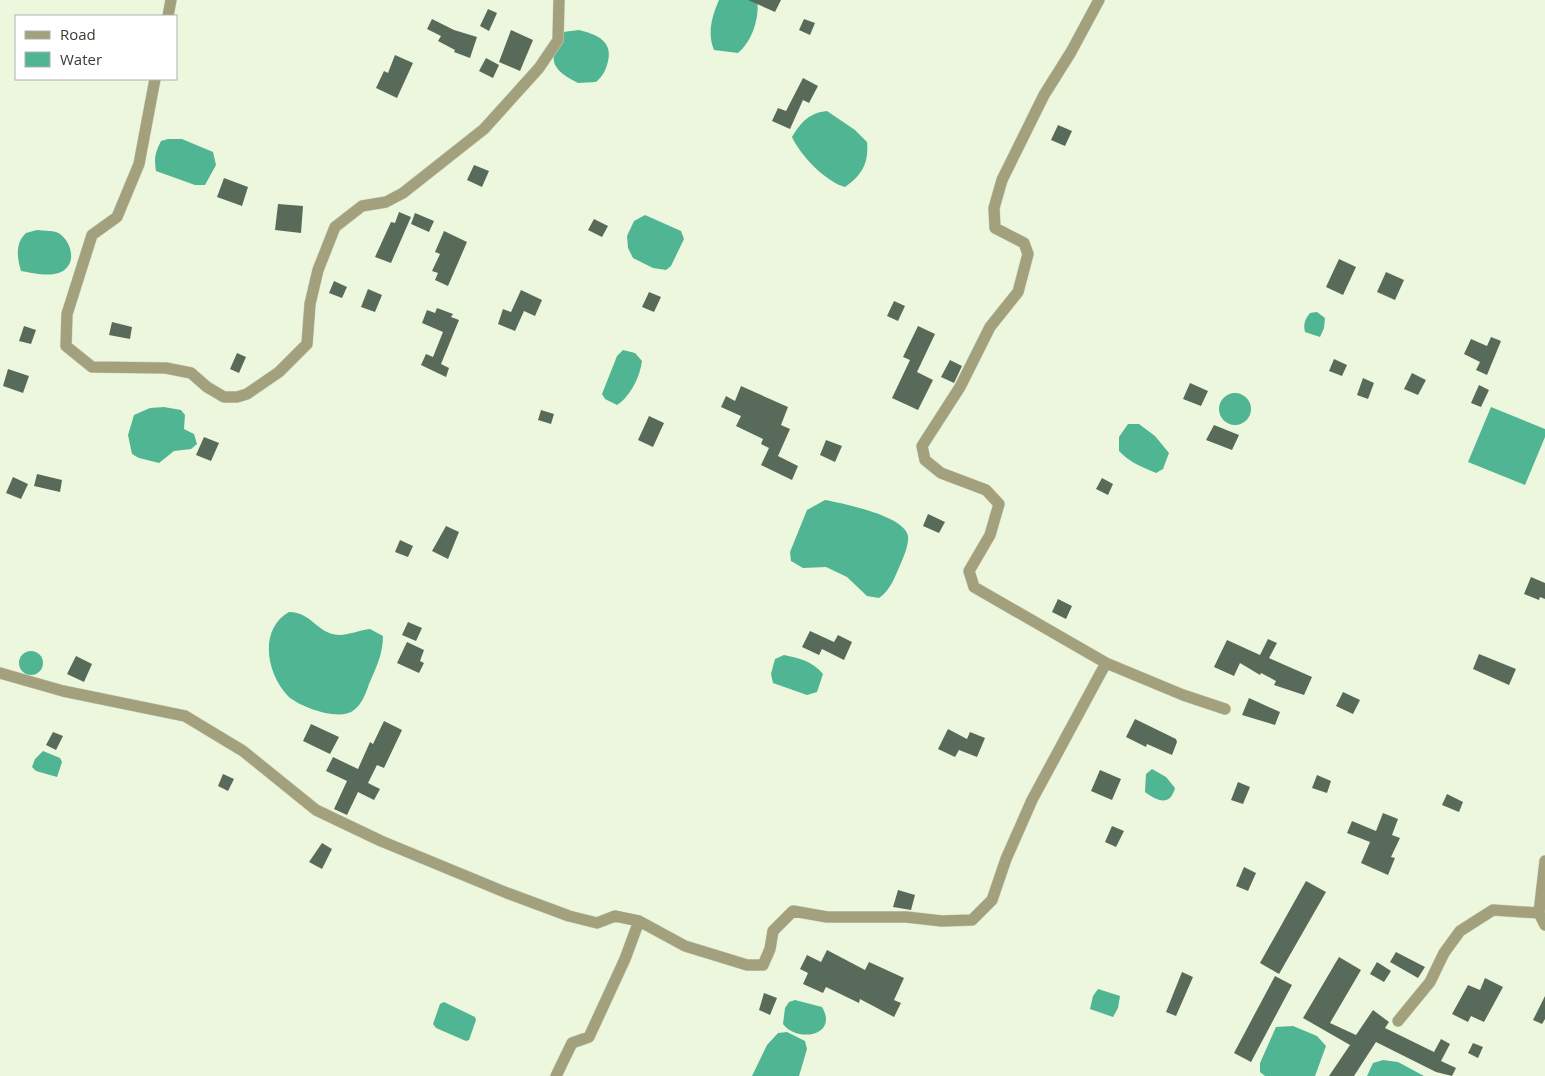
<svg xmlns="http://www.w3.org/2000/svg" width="1545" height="1076" viewBox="0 0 1545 1076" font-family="'Open Sans',sans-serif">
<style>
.water{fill:#50b593}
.building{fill:#586a59}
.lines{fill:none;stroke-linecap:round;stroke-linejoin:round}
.minor-casing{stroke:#c9d2bb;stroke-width:12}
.minor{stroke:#a3a07d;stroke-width:11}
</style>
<rect width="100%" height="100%" fill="#edf7dd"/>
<!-- water -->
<path class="water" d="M719,0H757C760,17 752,42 738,53L714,50C707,33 712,16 719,0Z
M579,30C596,34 613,41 608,61C606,70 603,76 596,82L578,83C548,68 549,58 563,32Z
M827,111L855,130L867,142C869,163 862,175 845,187C826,182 800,155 792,137C801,122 809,113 827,111Z
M168,139H182L213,152L216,165L205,185H195L156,171C154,158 155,153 161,141Z
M645,215L681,231L684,239L671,266L666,270L653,268L633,258L628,248L627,236L634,221Z
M37,230C44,231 55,230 60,234C71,242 77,262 63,271C51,278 33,273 21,271C17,258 15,243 26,233Z
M1317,312L1325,318L1324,328L1320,337L1305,332C1303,324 1305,319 1310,313Z
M623,350L635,353L642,361C640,376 631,396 617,405L605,399L602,394L617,356Z
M1219 409a16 16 0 1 1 32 0a16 16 0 1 1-32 0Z
M164,407L181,410L185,415L184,429L194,434L197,444L191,449L174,451L159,463L139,458L132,454L128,435L134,415L150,408Z
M1491,407L1545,429V437L1525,485L1468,462Z
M1128,424H1139L1155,436L1169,453L1163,469L1156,473C1142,467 1129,462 1119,451V437Z
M825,500C842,503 905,516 908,536C909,544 904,556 901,563C895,576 891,590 879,598L867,596L847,577L826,567L803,568L791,561L790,552L807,510Z
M289,612C312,612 317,634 339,635C348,635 361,630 370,629L383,636C383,654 376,668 369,684C366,693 362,704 354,710C341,722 298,707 287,695C266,672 259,629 289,612Z
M19 663a12 12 0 1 1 24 0a12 12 0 1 1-24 0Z
M784,655C799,658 812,661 823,674L817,692L807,695L773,683L771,674L775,659Z
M43,751L60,758L62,762L57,777L36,771L32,767L35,759Z
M1152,769L1166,777L1175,788C1170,807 1157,801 1145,792L1146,774Z
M1098,989L1120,996L1118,1008L1113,1017L1090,1009L1093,996Z
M795,1000L822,1007C839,1036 797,1043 783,1024L785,1008L789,1002Z
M444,1002L475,1017L476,1020L469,1040L466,1041L436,1028L433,1024L440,1004Z
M1293,1026L1317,1036L1326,1046L1315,1076H1265L1260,1072V1063L1276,1027Z
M787,1032L805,1041L807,1049L799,1076H752L767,1045L778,1033Z
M1383,1060L1398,1062L1424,1076H1367L1373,1063Z"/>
<!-- building -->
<path class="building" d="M748,0H781L775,12Z
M488,9L497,13L489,31L480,26Z
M432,19L454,30L477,37L470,58L454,52L455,50L438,41L441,36L427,29Z
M804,19L815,23L810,35L799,30Z
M511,30L533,40L520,71L499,62Z
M395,55L413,63L397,98L376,88L384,71L388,73Z
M486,58L499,65L493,78L479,71Z
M803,78L818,86L809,103L803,100L790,129L772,121L778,108L786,111Z
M1058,125L1072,131L1065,146L1051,140Z
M474,165L489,171L482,187L467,180Z
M224,178L248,187L242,206L217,197Z
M278,204L303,206L301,233L275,230Z
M399,212L411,217L391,263L375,257L391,222L395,223Z
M415,213L434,221L429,232L411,224Z
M594,219L608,226L602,237L588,230Z
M444,231L467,242L448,286L435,280L438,273L432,271L440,254L435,252Z
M1339,259L1356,267L1343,295L1326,287Z
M1386,272L1404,280L1395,300L1377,292Z
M334,281L347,287L342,298L329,293Z
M368,289L382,295L375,312L361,307Z
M521,290L542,300L535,316L524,311L515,331L498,324L503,309L511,312Z
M649,292L661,297L654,312L642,307Z
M894,301L905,306L898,321L887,316Z
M437,308L453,314L451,317L459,320L441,364L449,368L446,377L421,365L426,354L433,357L443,332L422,323L427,310L435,313Z
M112,322L132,327L130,339L109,335Z
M24,326L36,330L31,344L19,341Z
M918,326L935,334L917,372L933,380L918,410L892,398L910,360L903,357Z
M1491,337L1501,341L1487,375L1476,370L1480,362L1464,354L1471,339L1487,346Z
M237,353L246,357L239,373L230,369Z
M1334,359L1347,365L1342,376L1329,371Z
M950,360L962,366L954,383L941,377Z
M8,369L29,376L23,393L3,386Z
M1412,373L1426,380L1418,395L1404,389Z
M1363,378L1374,383L1368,399L1357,395Z
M1190,383L1208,391L1201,406L1183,399Z
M1479,385L1489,390L1481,407L1471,403Z
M741,386L788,407L781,425L790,429L778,456L798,466L792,480L761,465L769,448L761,444L763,439L736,426L741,416L721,407L726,396L735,401Z
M541,410L554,414L551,424L538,420Z
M649,416L664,423L653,447L638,440Z
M1214,425L1239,435L1232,450L1206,440Z
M204,437L219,443L211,461L196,455Z
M826,440L842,446L835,462L820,455Z
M37,474L62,480L60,492L34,486Z
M13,477L28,484L21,499L6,493Z
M1102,478L1113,484L1108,495L1096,489Z
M928,514L945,522L939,533L923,526Z
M446,526L459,532L448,559L432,551Z
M400,540L413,546L408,557L395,552Z
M1531,577L1545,583V599L1540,597L1539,600L1524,594Z
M1058,599L1072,606L1066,619L1052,612Z
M408,622L422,628L416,641L402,635Z
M810,631L834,642L838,635L852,642L844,660L822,649L819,655L802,647Z
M1268,639L1277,643L1269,658L1312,677L1304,695L1274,685L1276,681L1261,673L1260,675L1240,663L1234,676L1214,667L1227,640L1260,655Z
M407,642L424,650L420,661L424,663L419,673L397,663Z
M1479,654L1516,669L1509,685L1473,669Z
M76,656L92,664L84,682L67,674Z
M1343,692L1360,700L1353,714L1336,706Z
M1249,698L1280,712L1275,725L1242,715Z
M1135,719L1176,739L1177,742L1172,755L1147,744L1146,747L1126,737Z
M384,721L402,730L384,768L377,765L368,783L380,789L374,800L358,792L347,815L334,809L347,781L326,771L333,757L358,769L370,742L373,744Z
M311,724L339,737L330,754L303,741Z
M948,729L967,739L970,732L985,738L977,757L959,750L955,757L938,749Z
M53,732L63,736L56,750L46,745Z
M1100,770L1121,779L1112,800L1091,791Z
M223,774L234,779L228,791L218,786Z
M1317,775L1331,781L1327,793L1312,788Z
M1238,782L1250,787L1243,804L1231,800Z
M1447,794L1463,802L1459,812L1442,805Z
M1383,813L1398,819L1392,835L1400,838L1391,857L1395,858L1388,875L1361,863L1370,842L1347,833L1352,821L1376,831Z
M1112,826L1124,831L1116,847L1105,842Z
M322,843L332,849L322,869L309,862Z
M1244,867L1256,873L1248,891L1236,886Z
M1306,881L1326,892L1279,974L1260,963Z
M898,890L915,895L911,910L893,907Z
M827,950L865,970L869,962L904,978L894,1000L901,1003L894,1017L860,999L859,1003L826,987L823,993L803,984L808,973L800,969L807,955L821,962Z
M1396,952L1425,967L1418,978L1390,962Z
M1339,957L1361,970L1330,1023L1356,1035L1373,1010L1389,1022L1385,1028L1434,1052L1441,1039L1450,1044L1441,1061L1456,1068L1452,1076L1436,1072L1376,1042L1354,1076H1329L1350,1045L1303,1018Z
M1377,962L1391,971L1384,982L1370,974Z
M1182,972L1193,977L1176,1016L1166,1012Z
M1275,976L1292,985L1251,1062L1234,1053Z
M1485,978L1503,987L1484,1022L1471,1016L1468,1022L1452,1014L1468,985L1480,990Z
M764,993L777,998L770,1015L759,1010Z
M1545,996V1019L1542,1024L1533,1020Z
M1473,1043L1483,1047L1478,1058L1468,1053Z"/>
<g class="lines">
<defs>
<path id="minor" d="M1099,0L1071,52L1044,95L1002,180L994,208L995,228L1024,243L1028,254L1018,292L990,327L960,387L922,446L925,460L941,473L986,490L999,504L990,535L969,571L974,587L1106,663L1183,695L1225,709
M168,16L171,0
M155,79L139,164L117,217L92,235L67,314L66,346L92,367L166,368L191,373L207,387L224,397H237L247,394L279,372L307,344L310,304L318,270L335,227L362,206L386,202L403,193L484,129L539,68L558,40L559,0
M0,673L63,691L185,716L243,751L316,810L381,841L507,893L569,916L597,923L615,916L639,921L685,946L747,965H763L770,949L773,931L793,911L827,917H906L942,921L972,920L992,900L1006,859L1032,800L1106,663
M1545,861L1539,913L1545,925
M1398,1021L1430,982L1444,953L1460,931L1493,910L1539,913
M556,1076L572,1043L589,1037L625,959L639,921"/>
</defs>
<!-- minor casing -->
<use href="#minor" class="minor-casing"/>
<!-- minor -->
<use href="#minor" class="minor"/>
</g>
<!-- legend -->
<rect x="15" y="15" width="162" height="65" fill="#ffffff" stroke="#afb1ad"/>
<rect x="25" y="31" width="25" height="8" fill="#a3a07d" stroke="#afb1ad"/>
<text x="60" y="40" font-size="15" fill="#383c32">Road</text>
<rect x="25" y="52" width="25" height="15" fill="#50b593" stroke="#afb1ad"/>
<text x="60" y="65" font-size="15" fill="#383c32">Water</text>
</svg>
